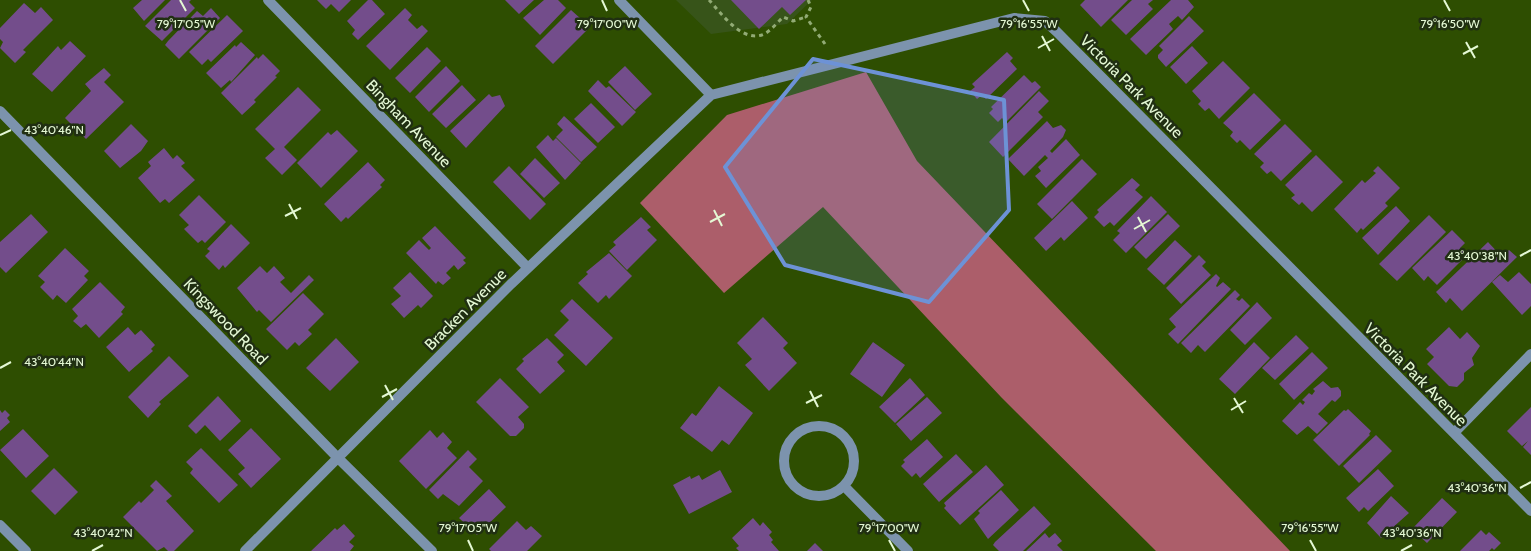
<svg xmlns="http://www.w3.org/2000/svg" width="1531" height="551" viewBox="0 0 1531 551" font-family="Cabin,sans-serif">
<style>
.built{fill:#375419}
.forest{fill:#ac5e6a}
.building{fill:#734d8b}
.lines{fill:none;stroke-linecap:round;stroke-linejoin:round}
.path{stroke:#92ab75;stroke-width:3;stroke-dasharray:4 4;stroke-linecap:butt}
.minor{stroke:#7c93ad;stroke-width:10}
.marked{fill:#6d92d6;fill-opacity:0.2;stroke:#6d92d6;stroke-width:4;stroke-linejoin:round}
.ticks{fill:none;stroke:#e4f8d4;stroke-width:2}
.labels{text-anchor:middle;stroke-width:5;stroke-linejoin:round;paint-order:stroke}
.street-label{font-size:16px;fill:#e4f8d4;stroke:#202f12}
.ticks-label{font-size:12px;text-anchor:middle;fill:#e4f8d4;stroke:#202f12;stroke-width:5;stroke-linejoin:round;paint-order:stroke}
</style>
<rect width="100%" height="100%" fill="#2e4e01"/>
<!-- built -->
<path class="built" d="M676,0H812L787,24L711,34Z"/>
<!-- forest -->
<path class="forest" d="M866,72L917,161L1290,551H1156L1001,397L823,207L724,293L640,203L727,115Z"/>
<!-- building -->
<path class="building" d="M142,0H165L144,21L133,8Z
M171,0H191L189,2L195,8L162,41L145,26Z
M317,0H351L339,12L331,4L326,9Z
M368,0H372L385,14L358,40L352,34L355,30L347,21Z
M505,0H534L519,14Z
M544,0H558L566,8L540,35L523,18Z
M731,0H806L790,15L782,7L759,29Z
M1085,0H1128L1101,27L1080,5Z
M1132,0H1153L1148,4L1153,9L1126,35L1111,20Z
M1171,0H1188L1194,7L1182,20L1178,16L1169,24L1173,29L1146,55L1130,39Z
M24,3L35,13L41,7L53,20L23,50L26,52L15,63L0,48L3,42L0,39V28Z
M211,8L220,18L179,59L165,45L168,41L197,11L203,16Z
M405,8L412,15L408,20L417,29L422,25L428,31L390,70L366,46Z
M571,10L590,27L553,64L535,46Z
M227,15L243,31L211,62L208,59L202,65L189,52Z
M1189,16L1204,31L1166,67L1158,58V55L1163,50L1159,46Z
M70,41L86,56L52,92L32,74L58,46L61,50Z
M241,42L255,55L231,82L230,80L221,88L206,73L235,45L236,47Z
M1192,46L1208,63L1186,84L1170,67Z
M427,47L441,61L410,93L395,78Z
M1007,52L1013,58L1010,61L1017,69L986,99L982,95L977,99L970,91L975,87L972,84Z
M263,54L280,71L275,76L277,77L254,100L256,102L242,115L221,93L257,57L258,59Z
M1223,61L1250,88L1219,119L1209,108L1205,111L1198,104L1201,101L1192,91Z
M446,66L460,81L429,112L415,97Z
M625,66L652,94L635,110L608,82Z
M104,68L111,75L104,82L124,102L86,139L65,118L91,91L85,84Z
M1024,75L1032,83L1035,81L1041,87L1006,122L1002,118L998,122L989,113L993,109L991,107Z
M598,80L606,88L609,86L636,112L622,126L588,91Z
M462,85L476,100L446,128L432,114Z
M298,87L321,110L284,147L297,160L282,175L265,158L275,149L255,129Z
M1039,91L1049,101L1038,112L1043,117L1003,157L989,142Z
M1254,93L1281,120L1250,150L1240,140L1237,143L1230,136L1233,132L1223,123Z
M489,94L492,97L500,95L505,106L466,148L450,131Z
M591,103L615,127L598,143L574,119Z
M564,116L597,147L581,162L556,137L563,130L557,124Z
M1047,121L1053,128L1061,125L1066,130L1063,137L1050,151L1052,153L1066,139L1080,155L1046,188L1035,176L1041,171L1038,167L1048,158L1045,155L1024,176L1008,159Z
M131,124L148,141L141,151L120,168L104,151Z
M1285,124L1312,151L1281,181L1271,171L1267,174L1260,167L1264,163L1254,154Z
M337,130L358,151L321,188L297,163L328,132L331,135Z
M548,135L553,141L556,138L581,163L565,180L536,147Z
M164,148L173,159L177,155L185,163L181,166L195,180L169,203L165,199L160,203L138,178L151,166L148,162Z
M1316,155L1343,182L1312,212L1302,202L1299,205L1291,198L1295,195L1285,185Z
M535,158L560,183L544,198L520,174Z
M1082,159L1097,174L1052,219L1037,204Z
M368,162L385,180L380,185L382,187L348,219L346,217L341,222L324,204Z
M509,166L546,204L530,220L493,182Z
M1378,166L1400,188L1385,203L1388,206L1363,230L1361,228L1357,233L1334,209L1362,180L1365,183L1376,173L1373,171Z
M1132,178L1140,185L1135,190L1143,197L1114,226L1110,222L1104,227L1094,217L1099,212L1097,210Z
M199,195L226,222L205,243L202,240L198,243L184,229L189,225L179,215Z
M1151,196L1167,212L1126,253L1113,240L1120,233L1117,231Z
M1072,201L1088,218L1064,241L1061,237L1046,251L1034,238Z
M1396,206L1410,221L1378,255L1362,238Z
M31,214L48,232L6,273L0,267V242Z
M1168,214L1180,226L1146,259L1134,247Z
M1429,215L1446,232L1397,281L1379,264Z
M641,217L651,227L647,230L657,240L627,270L609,251L616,245L613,242Z
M231,224L250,243L225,268L223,265L219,270L205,256L210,251L207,249Z
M435,226L466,258L463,260L466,263L458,270L454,265L446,273L451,278L443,285L438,281L436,284L406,253L419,240L429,250L431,248L422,238Z
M1452,230L1465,243L1460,248L1467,255L1437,285L1428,276L1424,281L1412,268Z
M1175,240L1192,256L1164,285L1147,269Z
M1488,242L1502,257L1509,250L1517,257L1462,311L1450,298L1446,303L1436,292Z
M65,248L89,271L84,276L88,280L66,303L57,295L53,300L40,287L45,282L38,276Z
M609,253L632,276L609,299L606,295L598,303L578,283L588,274L586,272Z
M1199,255L1206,262L1202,266L1211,275L1181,304L1166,288Z
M260,266L267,273L274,266L285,278L280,282L291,293L309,275L314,280L271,322L259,310L257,312L237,288Z
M410,272L433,296L421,308L418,305L404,318L391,304L401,296L393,288Z
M1519,272L1531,284V306L1522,315L1492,282L1500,275L1508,282Z
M1216,274L1220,278L1216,286L1217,287L1223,282L1231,289L1178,344L1168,334L1176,327L1169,319Z
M100,282L125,307L121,312L123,314L99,338L86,324L81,328L73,321L78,316L72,309Z
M1235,290L1240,295L1236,299L1239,301L1242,298L1250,306L1205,352L1198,345L1191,353L1181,343Z
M303,293L324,314L308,330L312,334L299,346L295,342L287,350L266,329Z
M572,299L613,338L586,366L554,335L569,320L560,311Z
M1257,302L1272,318L1245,345L1230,330Z
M763,317L788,343L783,348L797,363L769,391L745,365L752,359L737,343Z
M128,327L135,335L141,330L155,345L151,349L153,351L129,372L106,347Z
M1449,327L1460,339L1467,332L1480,346L1472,358L1474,365L1464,373V380L1457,387L1449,386L1427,364L1434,357L1426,349Z
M1296,335L1309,348L1275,380L1262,368Z
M336,338L359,362L330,391L306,368Z
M547,338L564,355L557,362L565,371L540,394L516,369L524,361L522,359Z
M873,342L905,365L882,397L850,374Z
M1254,342L1270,358L1235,394L1219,379Z
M1312,352L1328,368L1294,400L1279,384Z
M169,356L189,376L159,402L161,404L148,418L128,397Z
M500,378L529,407L518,417L524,424V428L516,436H510L476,402Z
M910,378L925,395L895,423L879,407Z
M1323,381L1331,388L1338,387L1341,391V396L1335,402L1332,400L1318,414L1328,423L1317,434L1308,426L1297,435L1282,421L1300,402L1303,405L1305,402L1302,400L1309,393L1312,395L1315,391L1313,389Z
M719,386L753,413L729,445L722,440L712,452L680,428L692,413L696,416Z
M218,396L241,421L220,441L205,425L196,434L188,426Z
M927,397L942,413L911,441L896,424Z
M1531,407V455L1523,447L1528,441L1522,446L1507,431Z
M1348,409L1371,431L1369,434L1370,435L1339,466L1313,440L1344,410L1346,411Z
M0,410L2,413L5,410L10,415L7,418L10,422L0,431Z
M251,428L281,459L251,488L238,474L245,468L228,450Z
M23,429L49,456L26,478L0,450Z
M430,430L437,438L443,432L452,442L447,448L457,458L426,489L399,461Z
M1376,435L1392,451L1359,483L1343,466Z
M927,439L943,457L920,478L916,473L912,477L901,466L905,462L903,460Z
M201,448L238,485L219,503L190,473L193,469L186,462Z
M468,450L477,459L469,467L483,481L459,506L443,494L438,499L429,490Z
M956,454L973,472L939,502L923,484Z
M986,465L1004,485L960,525L944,508L946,506L944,503Z
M54,468L78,492L55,515L31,491Z
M1378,469L1394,486L1368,511L1364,507L1359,512L1346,498Z
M720,470L732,492L689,514L673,485L690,476L691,479L699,475L702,480Z
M156,480L172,496L166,501L194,531L174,551H168L164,547L157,551L123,517L139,501L141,503L154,490L150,486Z
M489,489L506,507L477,535L459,518Z
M1001,490L1019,510L988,539L974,519L980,513L978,511Z
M1391,496L1409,513L1381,538L1367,523Z
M1442,498L1457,512L1427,543L1412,529Z
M1034,506L1051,524L1023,551H999L993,545L995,542Z
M753,518L760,526L763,522L772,532L769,535L773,540L771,542L779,551H739L736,548L739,546L732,538Z
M517,521L526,530L531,526L542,536L527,551H491L489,549Z
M344,524L355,536L349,542L354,546L350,551H311L335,528L337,530Z
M1481,530L1486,535L1489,532L1501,543L1494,550L1492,548L1489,551H1460Z
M1045,533L1049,538L1055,533L1062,541L1057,545L1063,551H1026Z
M815,543L823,551H807Z"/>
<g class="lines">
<!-- path -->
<path class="path" d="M709,0C721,13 744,46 766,33C772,29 778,22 783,17L793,21L806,17
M808,0L811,7L806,17L825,44"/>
<!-- minor -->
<path class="minor" d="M268,0L528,268
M619,0L711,95
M0,111L337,457L432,551
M784 461a35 35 0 1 1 70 0a35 35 0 1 1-70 0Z
M1454,433L1531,354
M844,486L908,551
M0,525L26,551
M245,551L511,284L711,95L1014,18L1045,21L1057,32L1531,511"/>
</g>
<!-- marked area -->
<path class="marked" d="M813,59L1004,100L1009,210L929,302L785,265L725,167Z"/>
<!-- ticks -->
<path class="ticks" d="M180,0L186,11M602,0L607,11M1023,0L1029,11M1444,0L1450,11M1042,36L1050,51M1466,42L1475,58M1038,48L1054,39M1463,54L1478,46M0,135L11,130M289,204L297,219M714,210L722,226M285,216L301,208M1138,217L1146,232M710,222L725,214M1134,229L1150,220M1520,256L1531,250M0,368L11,362M385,385L393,400M810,391L818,407M382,397L397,389M1234,398L1243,413M806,403L822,395M1231,410L1246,401M1520,488L1531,482M468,540L473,551M889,540L895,551M1310,540L1316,551M92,551L103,545M1401,551L1412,545"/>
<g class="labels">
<!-- street labels -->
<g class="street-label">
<text transform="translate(1132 86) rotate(45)" y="6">Victoria Park Avenue</text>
<text transform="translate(409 123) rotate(46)" y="6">Bingham Avenue</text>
<text transform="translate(465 309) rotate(-45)" y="6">Bracken Avenue</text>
<text transform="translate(226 321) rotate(46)" y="6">Kingswood Road</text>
<text transform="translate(1416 374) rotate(45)" y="6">Victoria Park Avenue</text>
</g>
</g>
<g class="ticks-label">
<text x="186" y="28">79°17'05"W</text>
<text x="607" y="28">79°17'00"W</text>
<text x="1029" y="28">79°16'55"W</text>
<text x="1450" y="28">79°16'50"W</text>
<text x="54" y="134">43°40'46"N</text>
<text x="1477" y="260">43°40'38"N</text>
<text x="54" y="366">43°40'44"N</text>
<text x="1477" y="492">43°40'36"N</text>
<text x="468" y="532">79°17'05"W</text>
<text x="889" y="532">79°17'00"W</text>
<text x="1310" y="532">79°16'55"W</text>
<text x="103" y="537">43°40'42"N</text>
<text x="1412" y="537">43°40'36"N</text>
</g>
</svg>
